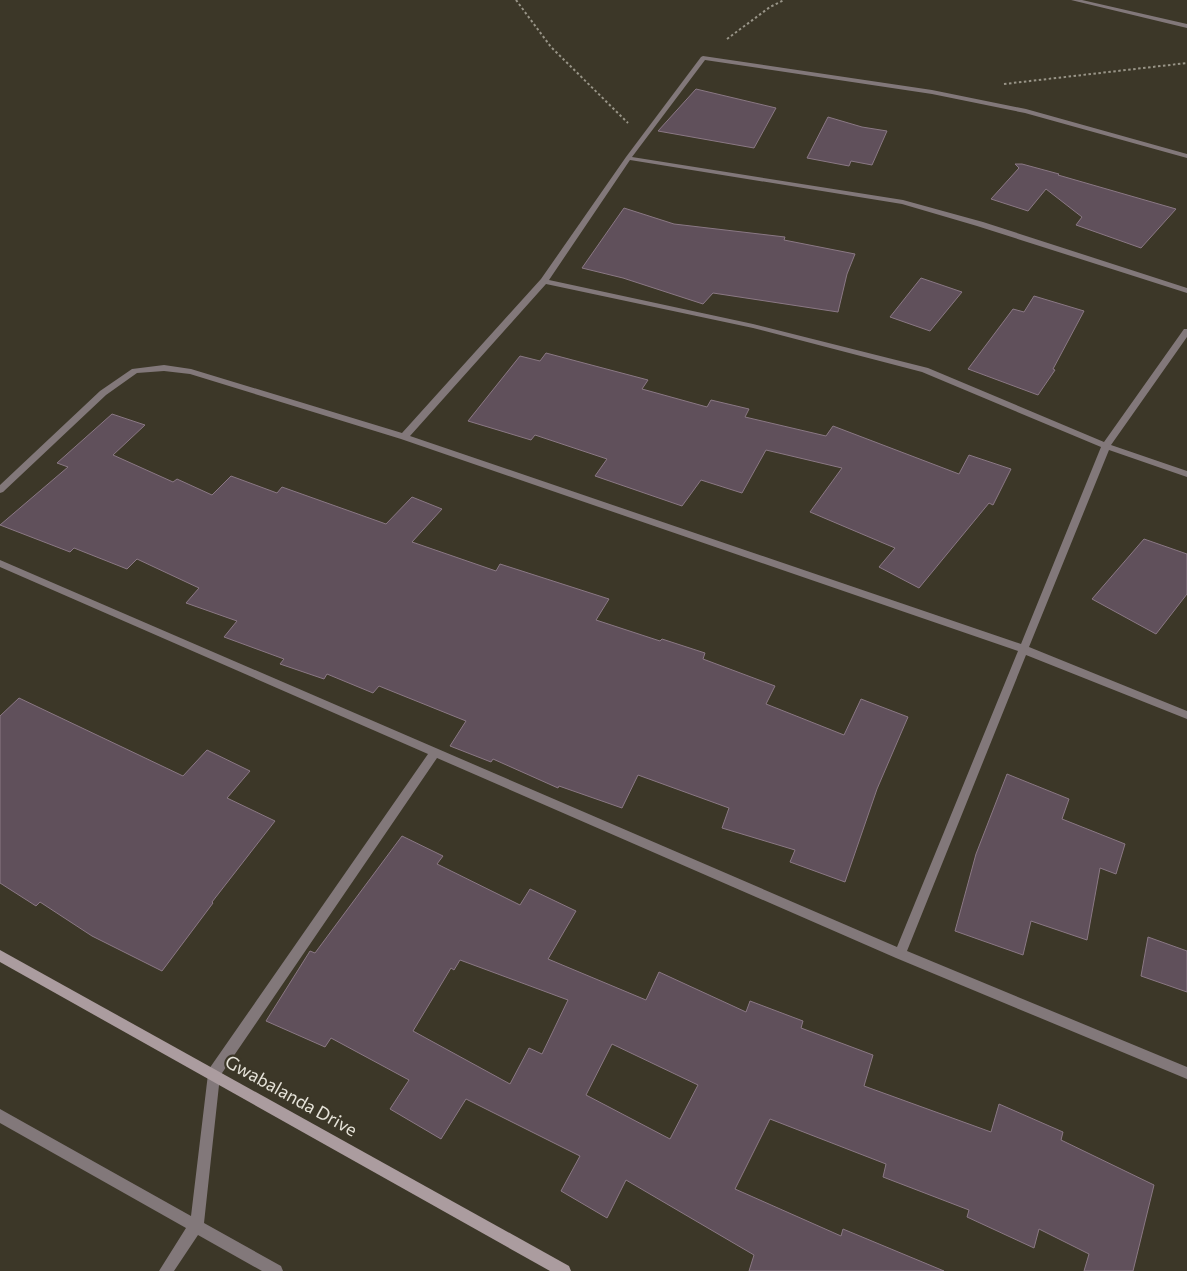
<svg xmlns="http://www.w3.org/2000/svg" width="1187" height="1271" viewBox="0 0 1187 1271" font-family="Commissioner,sans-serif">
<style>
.building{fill:#60505b;stroke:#8a7884;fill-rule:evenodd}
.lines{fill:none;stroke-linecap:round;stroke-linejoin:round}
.path{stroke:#989487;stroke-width:2;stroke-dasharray:2.5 2.5;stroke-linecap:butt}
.street{fill:#82787a;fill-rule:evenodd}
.secondary{fill:#ab9c9f;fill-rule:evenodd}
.labels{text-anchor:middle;stroke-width:4.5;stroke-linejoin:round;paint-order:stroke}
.near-street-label{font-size:18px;fill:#e6e3d9;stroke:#3c3728}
</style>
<rect width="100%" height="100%" fill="#3c3728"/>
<!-- building -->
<path class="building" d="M696,89L776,108L754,148L658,131Z
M828,117L862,127L887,131L872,165L851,161L849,166L807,158Z
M1015,164H1022L1059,174L1058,175L1176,209L1141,248L1076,225L1082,217L1046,189L1028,211L991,199L1019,168Z
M624,208L674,224L785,237L784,240L855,254L847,274L838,312L713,293L703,304L623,278L582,268Z
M921,278L962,292L930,331L890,317Z
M1034,296L1084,311L1053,369L1055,370L1038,395L968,369L1013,309L1024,312Z
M546,353L648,380L642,389L707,407L711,400L749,409L745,417L826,436L833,426L959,474L969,455L1011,469L993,505L989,503L919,588L879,567L895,548L810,512L842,468L766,450L742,493L701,480L682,506L595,476L607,459L535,435L531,440L468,421L520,356L540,361Z
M112,414L145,425L113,455L173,482L177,479L212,495L231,476L277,493L282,487L386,524L412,497L442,509L412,542L496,571L500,564L609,599L596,620L660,641L662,639L705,653L703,659L775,686L766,704L844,735L861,699L908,717L877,789L845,882L790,862L795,850L722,828L729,808L638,775L622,808L559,786L558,788L493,759L491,762L450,746L466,721L379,686L373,693L327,674L324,679L280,664L284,659L224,637L237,621L186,603L199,588L137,559L127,569L74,548L70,552L0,525L68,467L57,463Z
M1144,539L1187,554V594L1156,634L1092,599Z
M19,698L183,776L207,750L250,771L227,798L275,821L212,902L213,903L162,971L92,936L40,902L36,906L0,883V716Z
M1007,774L1069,799L1062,819L1125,844L1116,874L1100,868L1087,940L1031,921L1023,955L955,931L976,854Z
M402,836L443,856L437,864L520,905L530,889L576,911L548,959L646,1000L659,972L746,1012L750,1001L803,1021L801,1028L873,1055L864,1086L991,1132L999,1104L1063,1132L1061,1140L1154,1185L1133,1271H1084L1089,1254L1039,1229L1034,1248L967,1217L969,1210L883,1177L886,1164L770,1119L735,1189L841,1236L843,1229L944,1271H749L754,1255L626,1180L607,1218L561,1191L580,1156L466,1099L441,1139L390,1109L409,1080L331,1038L325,1047L266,1021L310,951L315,953ZM460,960L568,1000L542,1054L529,1048L510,1084L413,1031L451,968L454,970ZM612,1044L698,1085L670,1139L586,1095Z
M1148,937L1187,951V992L1141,976Z"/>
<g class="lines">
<!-- path -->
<path class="path" d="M516,0L551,47L628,123
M727,39L770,7L784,0
M1004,84L1187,63"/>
<!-- street -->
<path class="street" d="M1071,0H1082L1187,24V28Z
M703,56L932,90L1026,109L1187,154V158L1025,113L932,94L705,60L632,157L903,200L983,222L1187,288V293L977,226L902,204L630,160L549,280L753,324L928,368L1104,442L1184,329H1187V337L1111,445L1187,471V477L1109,450L1029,647L1187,711V719L1026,655L907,951L1187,1067V1079L896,958L437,758L220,1076L204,1223L281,1266L283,1271H262L198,1235L174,1271H159L186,1228L0,1123V1109L191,1216L208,1074L209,1069L428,754L0,567V560L897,947L1018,651L401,439L190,374L164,371L137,373L106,395L3,492L0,493V485L100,391L132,369L164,365L191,369L402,433L541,279L626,157L701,57ZM546,284L753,328L922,372L1101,447L1021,644L410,436Z"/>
<!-- secondary -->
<path class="secondary" d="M0,950L569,1266L571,1271H550L0,962Z"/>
</g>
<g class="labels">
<!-- near-street labels -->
<g class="near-street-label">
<text transform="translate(291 1096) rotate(29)" y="6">Gwabalanda Drive</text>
</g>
</g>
</svg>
